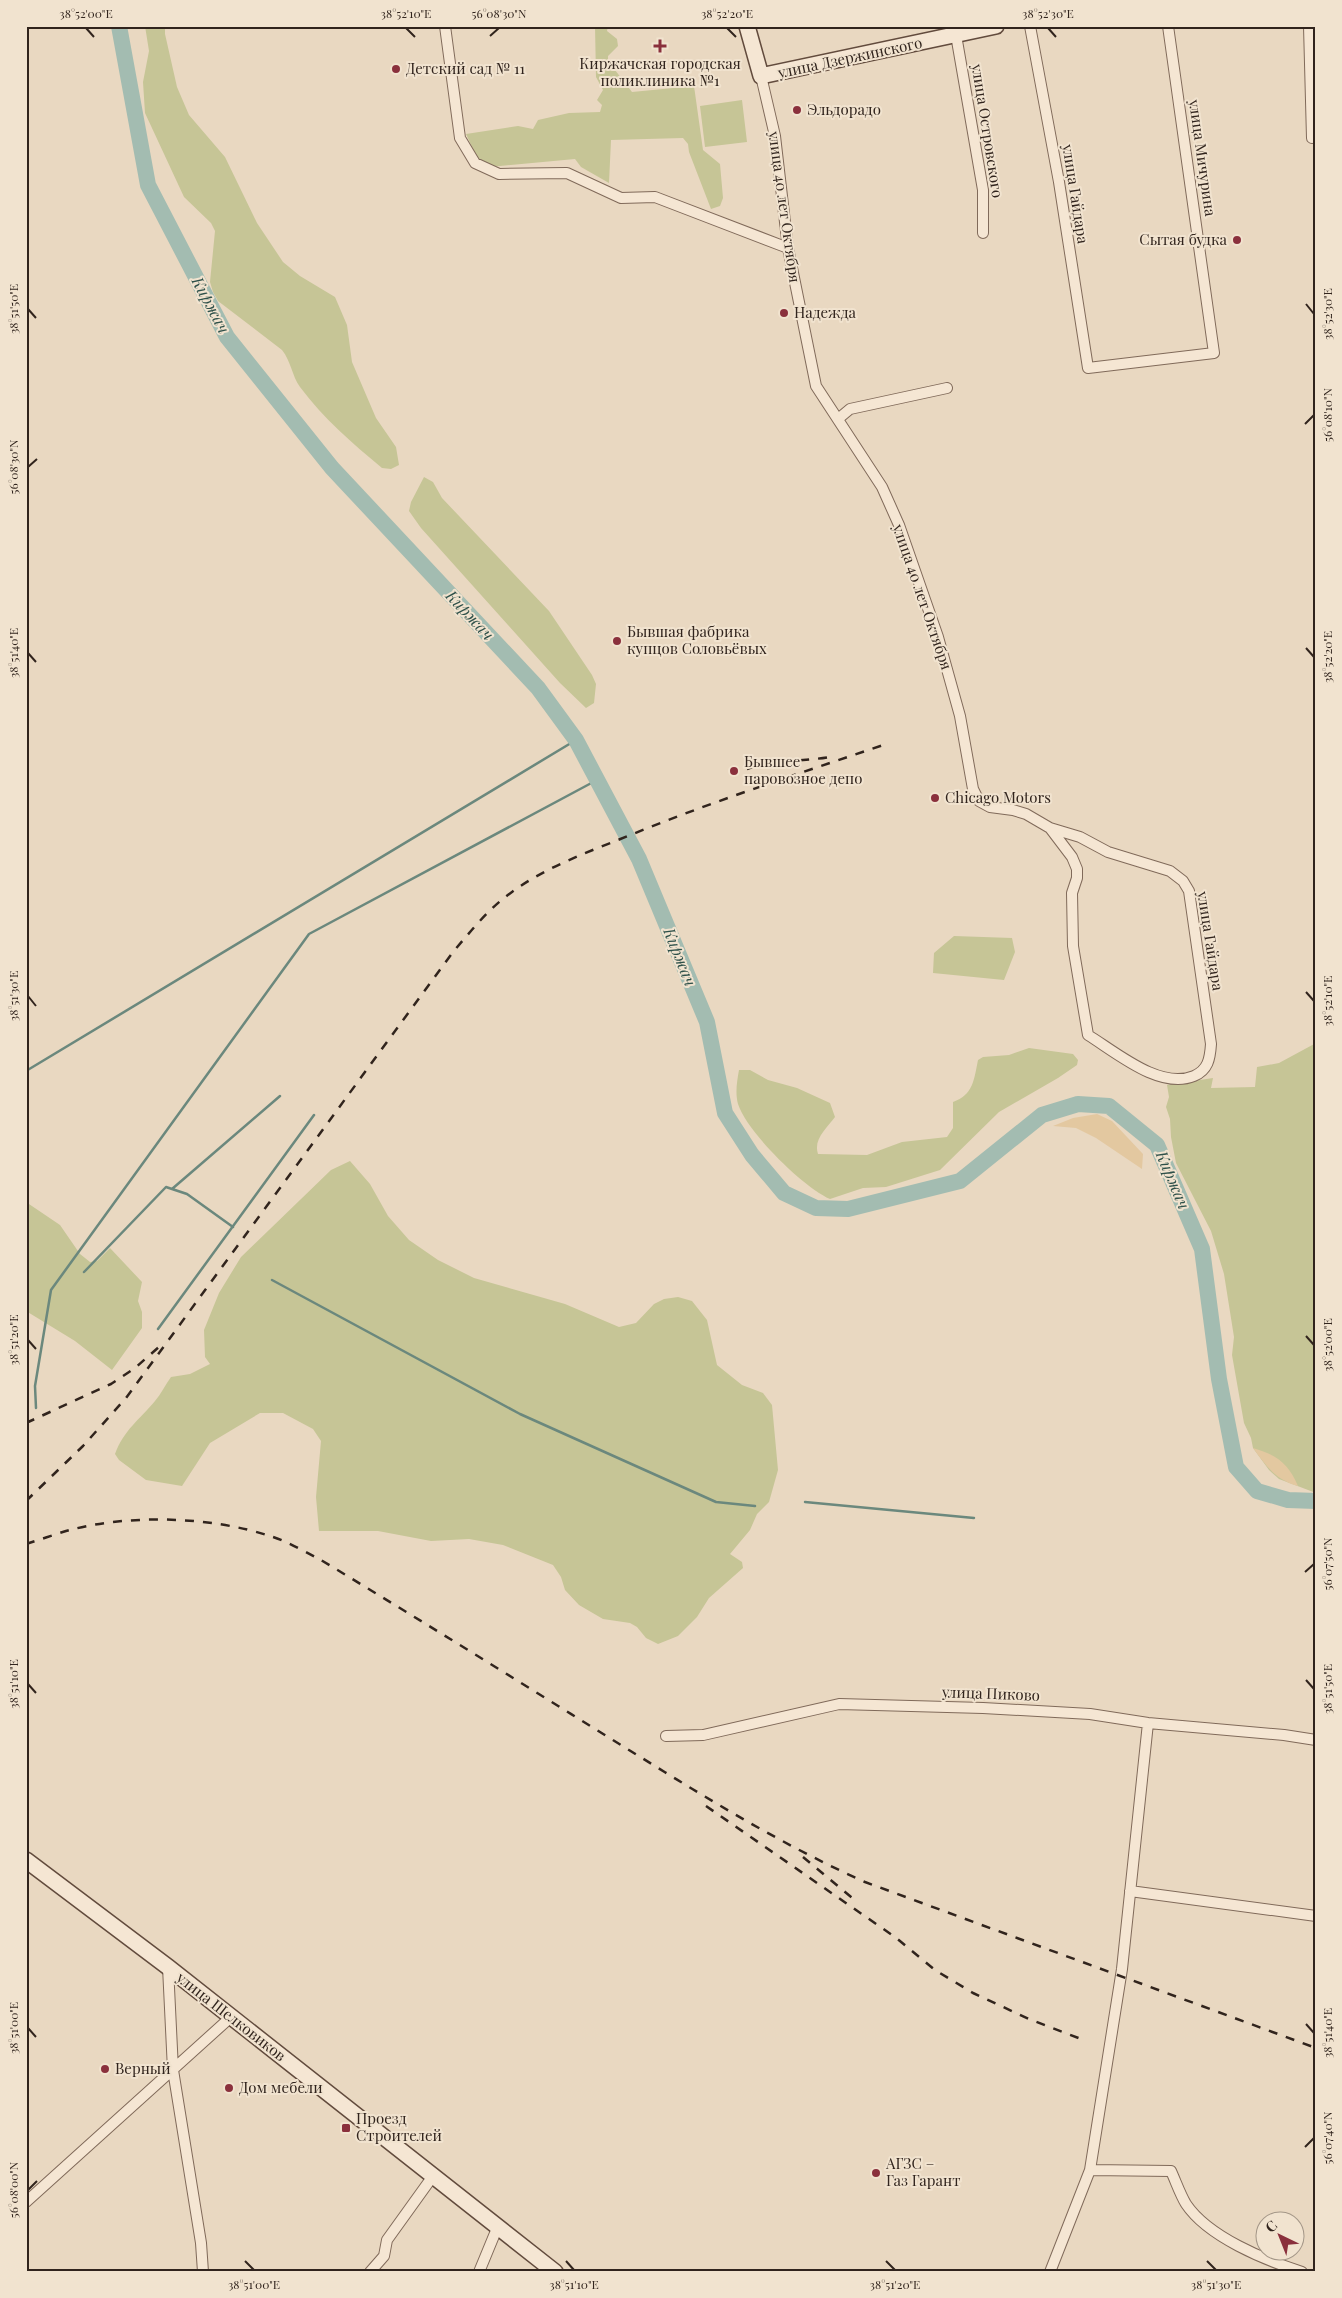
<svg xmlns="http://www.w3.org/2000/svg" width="1342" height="2298" viewBox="0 0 1342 2298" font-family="'Playfair Display',serif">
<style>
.green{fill:#c6c596}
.sand{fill:#e3c8a0}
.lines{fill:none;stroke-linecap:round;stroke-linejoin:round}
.stream{stroke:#6b887d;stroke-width:2.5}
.river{stroke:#a3bcb1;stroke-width:16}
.street-casing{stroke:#806a5a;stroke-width:12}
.secondary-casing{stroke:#624b3d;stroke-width:18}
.street{stroke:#f5e6d3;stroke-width:10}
.secondary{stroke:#f5e6d3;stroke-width:15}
.rail{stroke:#31241d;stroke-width:2.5;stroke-dasharray:9 9;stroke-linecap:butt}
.ticks{fill:none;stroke:#31241d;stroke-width:2}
.poi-dot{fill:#8a303c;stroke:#f1e3cf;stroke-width:2}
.labels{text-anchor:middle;stroke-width:4;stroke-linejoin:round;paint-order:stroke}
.street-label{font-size:15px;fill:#31241d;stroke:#f1e3cf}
.poi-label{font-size:15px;fill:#31241d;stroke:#f1e3cf;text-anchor:start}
.water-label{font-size:16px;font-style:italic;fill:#2e5049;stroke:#f1e3cf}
.neatline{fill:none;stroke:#31241d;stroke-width:2}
.ticks-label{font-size:12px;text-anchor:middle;fill:#31241d}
</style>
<rect width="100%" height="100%" fill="#e9d8c1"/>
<!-- green -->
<path class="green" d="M145,26H165V34L177,87L189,115L225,157L257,223L283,262L300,276L335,297L347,325L352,362L376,418L396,447L399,465L391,469L382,468C352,443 323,418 300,387C292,376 291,361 282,350L218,301L213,292L210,282L215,231L211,223L184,197L145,113L143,82L149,51Z
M595,26H608L607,31L617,39L618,46L608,56V61L632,92L694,86L703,150L720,164L723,198L720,206L711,209L689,152L688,144L683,138L611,140L609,183L581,167L575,159L490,167L477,158L466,134L518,126L533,129L538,120L569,113L600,112L602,105L597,100L603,90L596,77Z
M742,100L747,142L705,147L700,106Z
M424,477L433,482L442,498L549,611L592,675L596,684L594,703L586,708L560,683L421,528L409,511L411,502Z
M954,936L1012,938L1015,952L1004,980L933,973L934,953Z
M1316,1043V1493L1279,1479L1269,1470L1253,1448L1251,1438L1244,1423L1232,1355L1234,1337L1224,1274L1211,1231L1176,1163L1171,1137L1170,1119L1166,1107L1169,1097L1167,1085L1213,1078L1211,1088L1255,1087L1257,1067L1279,1063Z
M1029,1048L1073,1054L1078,1060L1077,1065L1058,1078L999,1112L940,1170L886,1187L863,1188L830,1199C803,1187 747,1132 738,1104C735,1093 737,1081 739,1070H750L768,1080L797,1088L830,1103L835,1117C827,1128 813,1139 818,1154L867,1155L902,1142L947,1137L953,1128V1102C973,1095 974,1080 978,1060L983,1057L1009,1055Z
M350,1161L370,1184L388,1216L409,1240L438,1260L474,1278L565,1304L619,1327L636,1323L654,1304L664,1299L678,1297L692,1301L707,1320L717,1365L742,1385L763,1393L772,1405L778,1470L769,1502L757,1514L750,1530L730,1554L742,1562L743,1568L709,1598L697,1617L678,1636L658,1644L646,1638L637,1627L630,1623L603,1619L579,1605L565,1590L561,1577L553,1565L503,1545L469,1539L431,1541L378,1531H319L316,1497L321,1441L313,1429L283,1413H260L210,1443L182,1486L146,1480L119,1460L115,1454C124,1430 139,1420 155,1401C161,1394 165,1385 171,1377L190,1374L210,1364L205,1357L204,1330L219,1293L241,1257L331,1170Z
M26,1202L60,1225L80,1254L90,1262L97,1261L110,1248L142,1282L138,1301L142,1312V1328L112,1370L75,1341L26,1311Z"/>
<!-- sand -->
<path class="sand" d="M1097,1114L1112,1121L1143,1154L1142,1169L1096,1138L1076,1128L1053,1126L1073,1118Z
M1253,1448C1277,1455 1288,1463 1298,1486C1276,1480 1266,1466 1253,1448Z"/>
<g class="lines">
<!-- stream -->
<path class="stream" d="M26,1071L576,740
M172,1189L280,1096
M84,1272L166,1187L187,1194L233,1227
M272,1280L520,1414L716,1502L755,1506
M158,1329L314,1115
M36,1408L35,1386L51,1290L309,934L597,780
M805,1502L974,1518"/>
<!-- river -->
<path class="river" d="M119,26L148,185L227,337L332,468L538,688L576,740L639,859L707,1022L725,1113L752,1155L784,1193L816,1208L848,1209L960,1181L1042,1115L1078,1104L1109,1106L1157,1145L1202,1249L1219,1379L1236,1467L1257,1491L1288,1500L1316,1501"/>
<defs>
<path id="street" d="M445,26L460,138L475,163L499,174L567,173L621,198L655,197L788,248
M1030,26L1059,182L1088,368L1214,353L1168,26
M1309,26L1312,138
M956,35L983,190V233
M761,76L775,136L788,248L816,386L882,487L899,525L938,637L960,716L973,789L979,801L990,807L1013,810L1026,814L1050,828L1072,857L1077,869V878L1072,893L1073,946L1088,1035C1117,1053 1160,1090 1194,1076C1208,1070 1210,1059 1211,1044L1189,891L1183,881L1170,871L1108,852L1080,837L1050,828
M838,419L850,409L947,388
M666,1736L703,1735L839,1704L983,1708L1090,1714L1148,1723L1284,1735L1316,1740
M1130,1891L1316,1916
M168,1967L173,2070L201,2243L203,2272
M1090,2170L1171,2171C1176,2182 1180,2194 1186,2204C1208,2237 1265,2260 1302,2272
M26,2202L231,2017
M370,2272L384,2256L387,2240L433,2176
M479,2272L498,2226
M1050,2272L1090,2170L1122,1969L1148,1723"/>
<path id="secondary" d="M747,26L761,76L996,26
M26,1860L168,1967L555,2272"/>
</defs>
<!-- street casing -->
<use href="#street" class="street-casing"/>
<!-- secondary casing -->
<use href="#secondary" class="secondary-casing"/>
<!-- street -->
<use href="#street" class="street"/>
<!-- secondary -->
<use href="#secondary" class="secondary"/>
<!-- rail -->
<path class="rail" d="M747,769C776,759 806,762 835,756
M26,1423L111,1384L135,1368L160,1346
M26,1501L83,1446L126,1398L453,952C471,931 489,908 512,892C546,867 588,852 628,836C713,801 801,773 889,743
M26,1544C39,1540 53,1535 66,1531C127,1514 209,1516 270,1536C287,1541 305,1552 321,1560C412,1615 502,1671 592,1727C681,1782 769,1839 865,1882L1316,2048
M706,1806L895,1937L935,1970L973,1993L1029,2019L1081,2039
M803,1857L857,1902"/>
</g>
<!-- ticks -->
<path class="ticks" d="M86,28L94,37M406,28L415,37M727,28L736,37M1048,28L1056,37M490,36L499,28M1306,304L1314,314M28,309L36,318M1305,424L1314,415M28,467L37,459M1306,648L1314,657M28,653L36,662M1306,992L1314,1001M28,996L36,1006M1306,1336L1314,1345M28,1340L36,1349M1305,1572L1314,1564M1306,1680L1314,1689M28,1684L36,1693M1306,2024L1314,2033M28,2028L36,2037M1305,2147L1314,2138M28,2190L37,2181M245,2261L254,2270M566,2261L574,2270M886,2261L895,2270M1207,2261L1216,2270"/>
<!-- markers -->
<g class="poi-dot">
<path d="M657.5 38.5h5v5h5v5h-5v5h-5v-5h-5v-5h5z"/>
<circle cx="396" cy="69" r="5"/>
<circle cx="797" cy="110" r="5"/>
<circle cx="1237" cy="240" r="5"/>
<circle cx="784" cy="313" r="5"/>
<circle cx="617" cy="641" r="5"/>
<circle cx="734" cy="771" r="5"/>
<circle cx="935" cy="798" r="5"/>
<circle cx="105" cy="2069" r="5"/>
<circle cx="229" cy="2088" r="5"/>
<rect x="341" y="2123" width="10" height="10" rx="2.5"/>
<circle cx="876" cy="2173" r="5"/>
</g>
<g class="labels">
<!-- street labels -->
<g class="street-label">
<text transform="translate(850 58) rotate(-12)" y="5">улица Дзержинского</text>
<text transform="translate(987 131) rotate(81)" y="5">улица Островского</text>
<text transform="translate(1202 158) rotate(82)" y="5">улица Мичурина</text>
<text transform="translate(1075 194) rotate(81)" y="5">улица Гайдара</text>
<text transform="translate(784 207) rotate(82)" y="5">улица 40 лет Октября</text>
<text transform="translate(922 597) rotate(71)" y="5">улица 40 лет Октября</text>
<text transform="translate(1210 941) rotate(81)" y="5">улица Гайдара</text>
<text transform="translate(991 1694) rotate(2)" y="5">улица Пиково</text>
<text transform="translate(231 2017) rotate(38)" y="5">улица Шелковиков</text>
</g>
<!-- poi labels -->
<g class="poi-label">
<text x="660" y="69" text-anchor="middle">Киржачская городская<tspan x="660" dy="17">поликлиника №1</tspan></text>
<text x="406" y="74">Детский сад № 11</text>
<text x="807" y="115">Эльдорадо</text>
<text x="1227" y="245" text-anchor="end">Сытая будка</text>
<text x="794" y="318">Надежда</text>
<text x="627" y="637">Бывшая фабрика<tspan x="627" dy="17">купцов Соловьёвых</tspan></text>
<text x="744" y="767">Бывшее<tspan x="744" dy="17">паровозное депо</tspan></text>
<text x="945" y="803">Chicago Motors</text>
<text x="115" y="2074">Верный</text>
<text x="239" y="2093">Дом мебели</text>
<text x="356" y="2124">Проезд<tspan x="356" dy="17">Строителей</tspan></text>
<text x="886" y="2169">АГЗС –<tspan x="886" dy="17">Газ Гарант</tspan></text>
</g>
<!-- water labels -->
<g class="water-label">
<text transform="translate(211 305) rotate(62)" y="6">Киржач</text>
<text transform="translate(470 615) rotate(47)" y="6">Киржач</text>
<text transform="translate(680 957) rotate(68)" y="6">Киржач</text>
<text transform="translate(1173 1180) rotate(67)" y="6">Киржач</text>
</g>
</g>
<!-- border -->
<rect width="1342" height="2298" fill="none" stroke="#f1e3cf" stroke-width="55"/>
<!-- north arrow -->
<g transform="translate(1280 2236) rotate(317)"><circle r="24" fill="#f1e3cf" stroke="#a49788"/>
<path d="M0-4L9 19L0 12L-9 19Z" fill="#8a303c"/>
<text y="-8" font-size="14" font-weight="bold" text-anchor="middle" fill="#31241d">С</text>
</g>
<rect x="28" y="28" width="1286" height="2242" class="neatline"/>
<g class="ticks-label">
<text x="86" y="18">38°52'00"E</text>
<text x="406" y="18">38°52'10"E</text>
<text x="499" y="18">56°08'30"N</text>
<text x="727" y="18">38°52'20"E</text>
<text x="1048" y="18">38°52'30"E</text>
<text transform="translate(14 309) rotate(-90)" y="4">38°51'50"E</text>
<text transform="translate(1328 314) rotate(-90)" y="4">38°52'30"E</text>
<text transform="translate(1328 415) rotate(-90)" y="4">56°08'10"N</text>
<text transform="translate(14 467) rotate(-90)" y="4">56°08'30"N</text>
<text transform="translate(14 653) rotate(-90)" y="4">38°51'40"E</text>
<text transform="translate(1328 657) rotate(-90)" y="4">38°52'20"E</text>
<text transform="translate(14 996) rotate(-90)" y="4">38°51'30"E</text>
<text transform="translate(1328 1001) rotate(-90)" y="4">38°52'10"E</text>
<text transform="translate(14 1340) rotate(-90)" y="4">38°51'20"E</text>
<text transform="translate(1328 1345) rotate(-90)" y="4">38°52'00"E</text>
<text transform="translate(1328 1564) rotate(-90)" y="4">56°07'50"N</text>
<text transform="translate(14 1684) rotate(-90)" y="4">38°51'10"E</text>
<text transform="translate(1328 1689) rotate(-90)" y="4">38°51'50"E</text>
<text transform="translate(14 2028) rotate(-90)" y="4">38°51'00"E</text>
<text transform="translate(1328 2033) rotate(-90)" y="4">38°51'40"E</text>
<text transform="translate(1328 2138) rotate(-90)" y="4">56°07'40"N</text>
<text transform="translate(14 2190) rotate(-90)" y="4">56°08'00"N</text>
<text x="254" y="2289">38°51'00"E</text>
<text x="574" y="2289">38°51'10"E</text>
<text x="895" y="2289">38°51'20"E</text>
<text x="1216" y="2289">38°51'30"E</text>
</g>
</svg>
